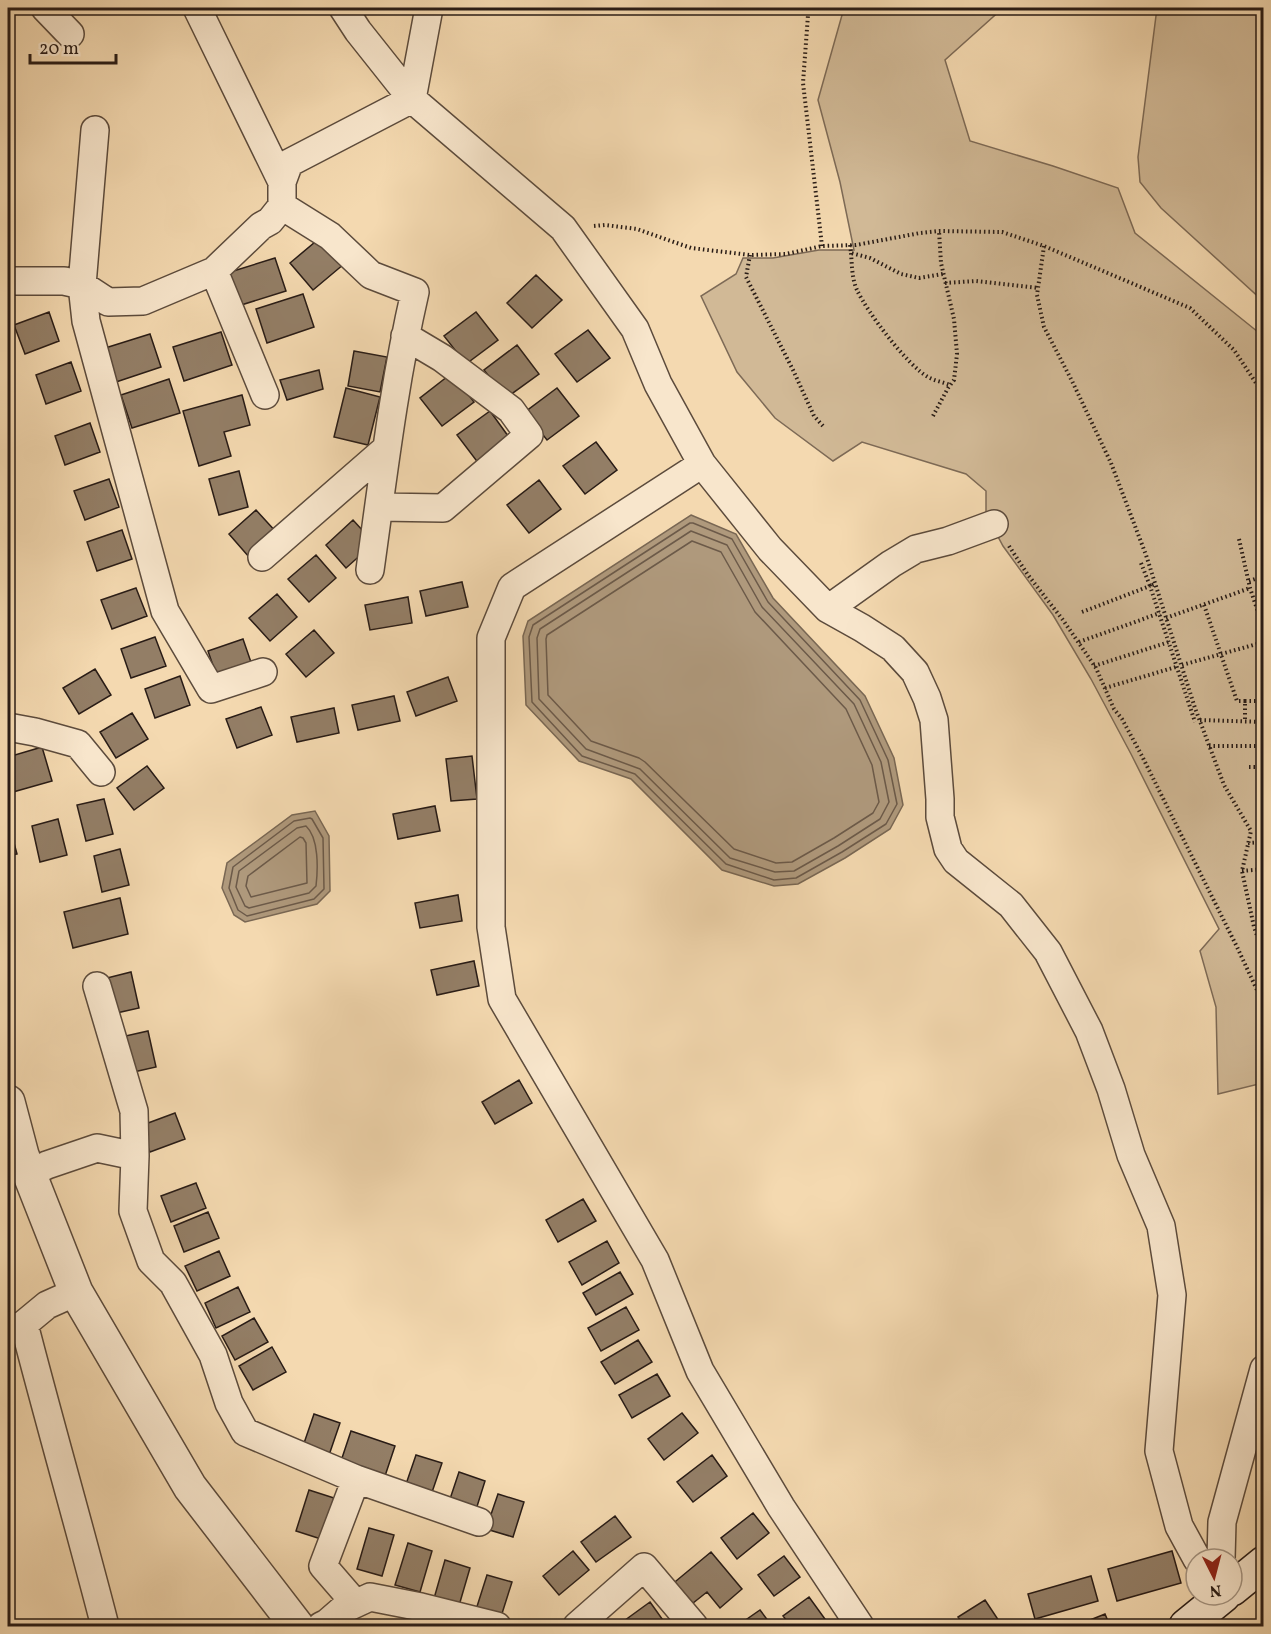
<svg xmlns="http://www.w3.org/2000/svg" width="1271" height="1634" viewBox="0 0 1271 1634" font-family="Vollkorn,serif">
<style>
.green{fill:#d1b996;stroke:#7d6a56;stroke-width:1.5}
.water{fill:#af997c;stroke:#796753;stroke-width:1.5}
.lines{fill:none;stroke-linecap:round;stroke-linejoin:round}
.shore{stroke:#6c5a49;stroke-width:1.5}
.building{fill:#937e66;stroke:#291c16;stroke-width:1.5}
.minor-casing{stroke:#5c4b3c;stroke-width:30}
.tertiary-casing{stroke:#5c4b3c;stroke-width:36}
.secondary-casing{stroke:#291c16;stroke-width:36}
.path{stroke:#291c16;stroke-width:4;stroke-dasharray:1.5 3;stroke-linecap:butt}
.minor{stroke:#f8e6cc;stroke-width:27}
.tertiary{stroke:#f8e6cc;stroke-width:33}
.secondary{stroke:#f8e6cc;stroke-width:33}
</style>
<rect width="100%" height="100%" fill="#f4d9b0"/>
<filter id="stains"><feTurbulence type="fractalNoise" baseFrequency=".00333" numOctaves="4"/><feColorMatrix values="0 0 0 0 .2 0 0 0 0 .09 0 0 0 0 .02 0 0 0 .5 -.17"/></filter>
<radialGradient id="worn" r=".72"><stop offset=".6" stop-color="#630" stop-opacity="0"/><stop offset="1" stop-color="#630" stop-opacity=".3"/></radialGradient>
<!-- green -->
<path class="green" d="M844,8H1003L945,60L970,141L1053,166L1118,188L1135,233L1263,336V1083L1218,1094L1216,1007L1200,951L1219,929L1131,754L1091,679L1053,615L1003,546L986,514V491L966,474L862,442L833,461L775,418L737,372L701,296L736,274L743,258H773L819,250H854L840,182L818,100Z
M1157,8H1263V301L1161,208L1140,182L1138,157Z"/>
<!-- water -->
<path class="water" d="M691,515L736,534L773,598L865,696L894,758L903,805L890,829L845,858L798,884L774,886L722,870L631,779L579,761L526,705L523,636L528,621Z
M315,811L329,836L330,891L317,904L245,922L234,915L222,888L227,863L292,815Z"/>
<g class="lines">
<!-- shore -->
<path class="shore" d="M690,523H693L732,539L768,602L860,700L888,760L897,804L886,824L842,852L796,878L774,880L726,864L635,774L582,756L532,702L529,637L533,625Z
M691,531L727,545L762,607L854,704L881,762L889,802L880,819L838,846L794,871L775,872L730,858L640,769L586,749L539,699L537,638L540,629Z
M692,541L721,552L755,612L846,709L872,765L879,802L873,813L834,838L792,862L776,863L734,849L645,762L639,758L591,741L548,695L546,639L547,635Z
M310,818L312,819L323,838L324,889L314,899L247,916L238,910L229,888L233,867L294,821Z
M306,826C319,838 318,869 316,886L309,893L249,908L245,906L236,887L239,871L297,828Z
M300,837L303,838L306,843L307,883L251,897L246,886L248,876Z"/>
</g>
<!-- building -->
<path class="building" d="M321,237L344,264L313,290L290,263Z
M275,258L286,291L238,306L227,273Z
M536,275L562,300L532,328L507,303Z
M303,294L314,327L267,343L256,309Z
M49,312L59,341L25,354L14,325Z
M476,312L498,340L466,364L444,336Z
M588,330L610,358L577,382L555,354Z
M221,332L232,365L184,381L173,347Z
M150,334L161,367L113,383L102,349Z
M517,345L539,374L506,398L484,370Z
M354,351L387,357L380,392L348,386Z
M71,362L81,391L46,404L36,375Z
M319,370L323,389L287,400L280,380Z
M452,373L474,402L442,426L420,398Z
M169,379L180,413L132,428L121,395Z
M346,388L380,397L368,445L334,437Z
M557,388L579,416L547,440L525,412Z
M242,395L250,425L224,432L231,456L199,466L183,411Z
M490,411L511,440L479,464L457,435Z
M90,423L100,452L65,465L55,436Z
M596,442L617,470L585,494L563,466Z
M239,471L248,507L219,515L209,479Z
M109,479L119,507L85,520L74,491Z
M539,480L561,509L529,533L507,505Z
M256,510L277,533L249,557L229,534Z
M353,520L374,543L346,568L326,545Z
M122,530L132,559L97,571L87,542Z
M316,555L336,578L309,602L288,579Z
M462,582L468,607L426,616L420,591Z
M136,588L147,616L112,629L101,600Z
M277,594L297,617L270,641L249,618Z
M408,597L412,623L370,630L365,605Z
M314,630L334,653L306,677L286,654Z
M155,637L166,666L131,678L121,649Z
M243,639L253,668L218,680L208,651Z
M95,669L111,695L79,714L63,688Z
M180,676L190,705L155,718L145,689Z
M448,677L457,701L416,716L407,692Z
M394,696L400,721L358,730L352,705Z
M261,707L272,735L237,748L226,719Z
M334,708L339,733L297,742L291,717Z
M132,713L148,739L116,758L100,732Z
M42,747L52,781L13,792L8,773V757Z
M472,756L477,799L451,801L446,759Z
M147,766L164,788L134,810L117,788Z
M104,799L113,834L86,841L77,805Z
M435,806L440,831L398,839L393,814Z
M58,819L67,855L40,862L32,826Z
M8,821L17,854L8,856Z
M120,849L129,885L102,892L94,856Z
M458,895L462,921L420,928L415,903Z
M120,898L128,934L73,948L64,912Z
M474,961L479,986L437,995L431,970Z
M131,972L139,1008L112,1014L103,979Z
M148,1031L156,1067L129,1073L121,1037Z
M519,1080L532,1103L495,1124L482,1102Z
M175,1113L185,1139L150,1152L140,1126Z
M196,1183L206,1208L171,1222L161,1196Z
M583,1199L596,1221L558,1242L546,1220Z
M208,1212L219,1238L184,1252L174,1226Z
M607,1241L619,1263L582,1285L569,1262Z
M219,1251L230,1276L197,1291L185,1266Z
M620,1272L633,1294L596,1315L583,1293Z
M238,1287L250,1312L216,1328L205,1303Z
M626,1307L639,1330L601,1351L588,1328Z
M254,1318L268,1342L235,1360L222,1336Z
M638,1340L652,1362L615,1384L601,1362Z
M272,1347L286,1372L253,1390L239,1366Z
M657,1374L670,1396L632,1418L619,1395Z
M682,1413L698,1433L664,1460L648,1439Z
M314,1414L340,1423L328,1458L302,1449Z
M351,1431L395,1446L384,1479L340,1464Z
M416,1455L442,1463L430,1498L404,1490Z
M712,1455L727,1476L693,1502L677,1482Z
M459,1472L485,1481L474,1516L447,1508Z
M309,1490L334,1498L321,1539L296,1531Z
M498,1494L524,1502L513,1537L486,1529Z
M753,1513L769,1533L737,1559L721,1538Z
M615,1516L631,1537L596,1562L581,1542Z
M369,1528L394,1535L382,1576L357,1569Z
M408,1543L432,1551L420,1592L395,1585Z
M573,1551L589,1570L559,1595L543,1576Z
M1172,1551L1181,1583L1117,1601L1108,1569Z
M711,1552L742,1589L720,1608L707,1592L688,1607L670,1586Z
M784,1556L800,1577L774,1596L758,1575Z
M445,1560L470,1568L458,1609L433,1602Z
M487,1575L512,1582L499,1623L474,1616Z
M1091,1576L1098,1601L1035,1619L1028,1594Z
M809,1597L825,1619L814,1626H791L783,1616Z
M985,1600L999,1621L991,1626H964L958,1617Z
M650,1602L665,1623L660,1626H617Z
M760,1610L772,1626H737Z
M1105,1614L1110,1626H1075Z"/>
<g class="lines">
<defs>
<path id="minor" d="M45,8L70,34
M197,8L282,182
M343,8L358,31L412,99L563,228L635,329L658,384L702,464L770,549L828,609L862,628L893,648L915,672L927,698L934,720L940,799V817L948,849L956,861L1011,905L1048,952L1089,1031L1111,1089L1131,1155L1161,1226L1172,1295L1159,1451L1179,1526L1197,1559
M412,99L429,8
M95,130L82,285L86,321L165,611L211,689L263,672
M282,206L330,236L371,275L415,292C394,383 383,477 370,570
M214,271L265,395
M8,281H64L82,285L108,302L143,301L214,271L261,226L270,221L282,206V182L289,163L412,99
M702,464L512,587L491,638V927L502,999L655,1260L700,1371L781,1507L860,1626
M379,507L443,508L529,435L511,410L442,358L405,336
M262,557L387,448
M828,609L891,564L916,549L948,541L994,524
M8,727L35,732L78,744L101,772
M97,986L134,1111L135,1156
M29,1174L47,1165L97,1148L135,1156L133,1211L151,1261L173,1283L213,1355L229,1403L245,1432L356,1479
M24,1324C50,1425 79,1525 105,1626
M8,1331L24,1324L47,1305L76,1292
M1221,1559L1222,1522L1264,1369
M355,1603L323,1566L356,1479L479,1522
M321,1626L327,1623L342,1610L370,1597L421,1607L497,1626
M577,1626L644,1567L694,1626"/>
<path id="tertiary" d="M8,1102L22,1155L76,1292L190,1487L297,1626"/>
<path id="secondary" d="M1232,1589L1264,1563
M1186,1626L1224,1595"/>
</defs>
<!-- minor casing -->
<use href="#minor" class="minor-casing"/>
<!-- tertiary casing -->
<use href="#tertiary" class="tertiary-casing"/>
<!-- secondary casing -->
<use href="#secondary" class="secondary-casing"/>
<!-- path -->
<path class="path" d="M811,8L808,15L803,83L822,246
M594,226L605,225L637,229L691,248L750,255L786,254L822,246L856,245L920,233L939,231L1002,232L1044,246L1190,308L1234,350L1264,395
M850,245L851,253L870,258L901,274L919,278L943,274
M1044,246L1037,295L1044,327L1072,381L1111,463L1146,555L1195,708L1224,785L1251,831L1242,871L1254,927L1264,955
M851,253C852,266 852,279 857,290C867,312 908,366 928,377C935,381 943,382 950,385
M750,255L746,277L793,370L814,416L823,426
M945,283L976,281L1038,288
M933,416L948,388L954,380L957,354L954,319L941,263L939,231
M1239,539L1250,588L1264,630
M1009,546L1028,575L1063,620L1096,668L1114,709L1122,719L1142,756L1237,947L1264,1005
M1141,563L1150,586L1155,584
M1249,581L1264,576
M1204,605L1237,701H1245V721
M1082,612L1150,586L1195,722
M1166,618L1250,588
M1079,642L1160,613
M1182,665L1264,642
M1094,666L1169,642
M1105,688L1176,667
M1245,701H1264
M1200,720L1264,722
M1209,746H1264
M1249,767H1264
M1248,843L1264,842
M1242,871L1264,869"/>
<!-- minor -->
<use href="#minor" class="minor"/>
<!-- tertiary -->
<use href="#tertiary" class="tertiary"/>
<!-- secondary -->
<use href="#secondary" class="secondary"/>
</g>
<!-- margin -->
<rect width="1271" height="1634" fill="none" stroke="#f4d9b0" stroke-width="30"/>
<rect x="9" y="9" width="1253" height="1616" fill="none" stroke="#291c16" stroke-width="3"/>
<rect x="15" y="15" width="1241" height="1604" fill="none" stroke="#291c16" stroke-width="1.5"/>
<!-- north arrow -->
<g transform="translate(1214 1577) rotate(174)"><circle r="28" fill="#f8e6cc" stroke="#a59583" stroke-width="1.5"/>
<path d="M0-4.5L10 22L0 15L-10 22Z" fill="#8f2418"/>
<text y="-9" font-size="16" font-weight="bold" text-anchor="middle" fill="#291c16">N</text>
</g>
<!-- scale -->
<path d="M30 54v9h86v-9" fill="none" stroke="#291c16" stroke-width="3"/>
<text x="39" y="54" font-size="18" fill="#291c16" stroke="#f8e6cc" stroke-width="4.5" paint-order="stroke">20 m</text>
<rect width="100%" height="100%" filter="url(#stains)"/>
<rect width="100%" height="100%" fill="url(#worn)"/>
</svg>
